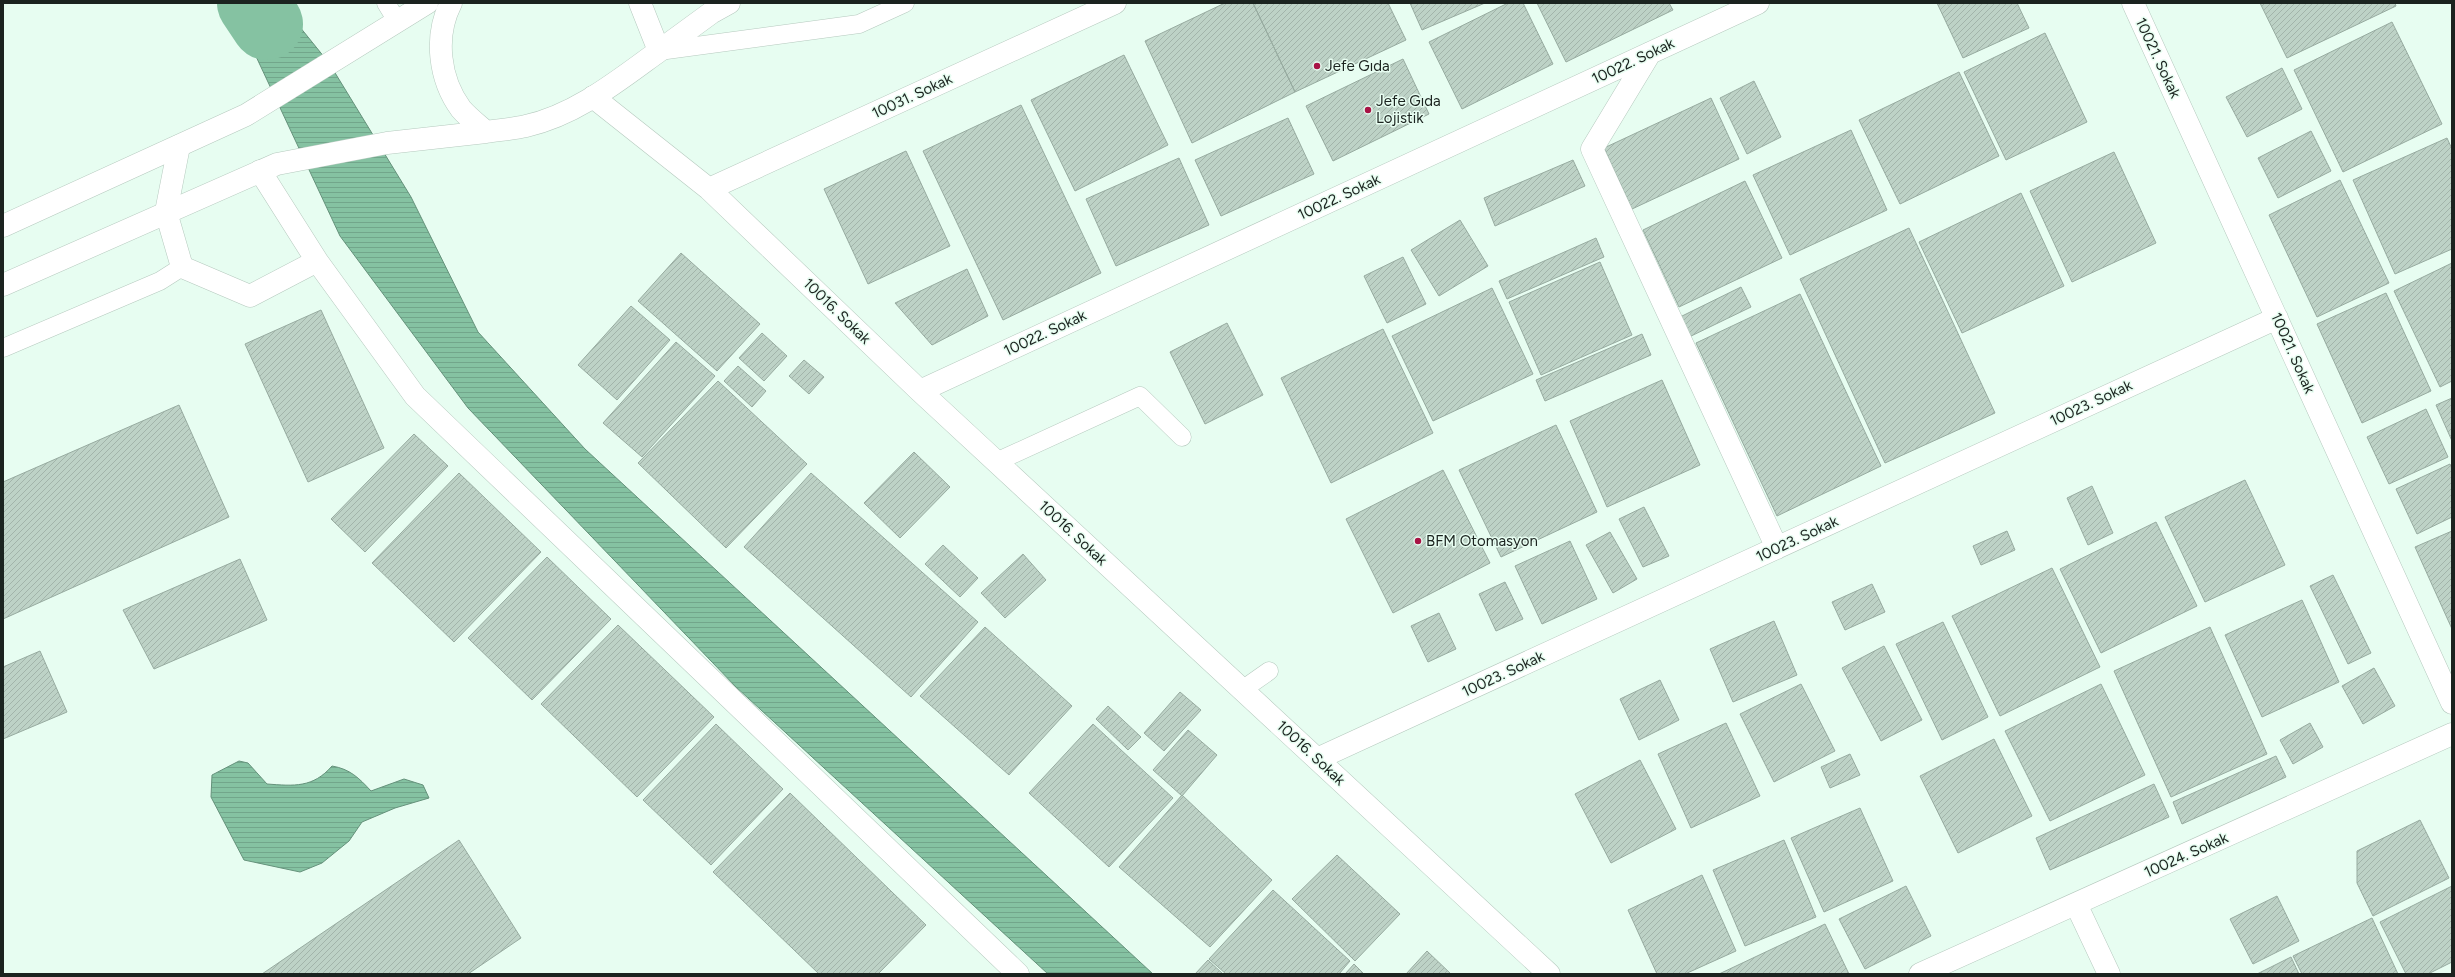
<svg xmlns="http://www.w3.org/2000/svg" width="2455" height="977" viewBox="0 0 2455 977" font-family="Figtree,sans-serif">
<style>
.water{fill:url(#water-rules);stroke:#65927b}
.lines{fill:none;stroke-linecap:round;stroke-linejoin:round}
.river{stroke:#85c2a2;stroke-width:72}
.building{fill:url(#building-hatch);stroke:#97aba0}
.service-casing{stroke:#b5c9be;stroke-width:19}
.minor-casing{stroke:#b5c9be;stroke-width:23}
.tertiary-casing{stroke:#b5c9be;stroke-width:23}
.service{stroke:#fff;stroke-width:18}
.minor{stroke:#fff;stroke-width:22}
.tertiary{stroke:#fff;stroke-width:22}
.poi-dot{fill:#a81345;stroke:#e7fdf1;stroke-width:1.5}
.labels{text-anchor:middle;stroke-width:3;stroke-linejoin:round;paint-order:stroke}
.street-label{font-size:15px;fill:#1b231f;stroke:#e7fdf1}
.poi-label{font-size:15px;fill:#1b231f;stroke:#e7fdf1;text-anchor:start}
</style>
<defs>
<pattern id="water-rules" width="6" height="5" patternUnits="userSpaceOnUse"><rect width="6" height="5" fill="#85c2a2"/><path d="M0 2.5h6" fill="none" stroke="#72a68b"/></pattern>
<pattern id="building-hatch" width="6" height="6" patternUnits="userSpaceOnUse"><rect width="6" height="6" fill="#bdd2c6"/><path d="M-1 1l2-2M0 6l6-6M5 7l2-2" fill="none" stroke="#a2b4aa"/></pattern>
</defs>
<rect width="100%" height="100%" fill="#e7fdf1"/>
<!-- water -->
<path class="water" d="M291,16L329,63L411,197L478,332L585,449L1153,974H1048L736,687L468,408L340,236L246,35L267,24Z
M239,761L248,763L267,784C294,786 313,788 332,766C350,769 359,778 371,791L404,779L423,785L429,798L395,808L362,822L349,841L322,863L300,872L244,860L211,797L212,775Z"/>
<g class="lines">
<!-- river -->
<path class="river" d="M253,3L267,24"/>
</g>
<!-- building -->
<path class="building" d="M1225,3H1253L1295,92L1192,143L1145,41Z
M1253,3H1388L1406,40L1295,92Z
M1410,3H1485L1422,30Z
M1508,3H1523L1553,64L1462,109L1429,42Z
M1537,3H1669L1673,10L1566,62Z
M1937,3H2017L2029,28L1963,58Z
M2260,3H2395L2396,6L2287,58Z
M2392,22L2442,124L2343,172L2294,70Z
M2045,33L2087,122L2006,160L1964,72Z
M1124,55L1168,145L1075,191L1031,100Z
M1403,59L1429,114L1333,161L1306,106Z
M2282,68L2302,109L2247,137L2226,97Z
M1959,72L1999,156L1900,204L1859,120Z
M1754,81L1781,137L1747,154L1720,98Z
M1711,98L1739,159L1632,209L1604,148Z
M1021,105L1101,273L1003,320L923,151Z
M1288,118L1314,174L1221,216L1195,160Z
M1851,130L1887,210L1790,255L1753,175Z
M2311,131L2331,171L2278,198L2258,158Z
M2447,138L2452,149V249L2395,274L2353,180Z
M906,151L950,246L868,284L824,189Z
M2114,152L2156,243L2072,282L2030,191Z
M1179,158L1209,225L1116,266L1086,199Z
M1573,160L1585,186L1495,226L1484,198Z
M2340,180L2389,283L2317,317L2269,215Z
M1745,181L1782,258L1679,307L1643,230Z
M2021,193L2064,286L1962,333L1919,242Z
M1460,220L1488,266L1439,296L1411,250Z
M1909,228L1995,413L1885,463L1800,279Z
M1596,238L1604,257L1507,299L1499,281Z
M681,253L760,324L717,371L638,301Z
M1403,257L1426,304L1387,323L1364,276Z
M1600,262L1632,335L1541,375L1509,302Z
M2452,263V381L2440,387L2394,291Z
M967,269L988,316L932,345L895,303Z
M1741,287L1751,307L1687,338L1678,318Z
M1492,288L1533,374L1433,421L1392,336Z
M2386,293L2431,391L2362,423L2317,324Z
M1800,294L1881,466L1777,516L1696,343Z
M631,306L670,340L617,400L578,365Z
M321,310L384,448L308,482L245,344Z
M1227,323L1263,395L1205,424L1170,352Z
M1383,329L1433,433L1331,483L1281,378Z
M762,333L787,356L764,381L739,358Z
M1642,334L1651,355L1545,401L1536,380Z
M676,342L715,376L642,457L603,423Z
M804,360L824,377L809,394L789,376Z
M738,366L766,391L752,407L724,381Z
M1662,380L1700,465L1607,507L1570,421Z
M718,381L807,464L726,548L638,463Z
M2452,398V441L2436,405Z
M179,405L229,517L3,619V482Z
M2426,409L2448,457L2389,484L2367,437Z
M1556,425L1597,512L1501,557L1459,470Z
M414,434L448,466L365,552L331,519Z
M914,452L950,487L900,538L864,503Z
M2450,464L2452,469V517L2417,534L2396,489Z
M1443,470L1490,563L1393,613L1346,519Z
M459,473L541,552L454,642L372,563Z
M811,473L978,622L911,697L744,547Z
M2245,480L2285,565L2205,602L2165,517Z
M2092,486L2113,533L2088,545L2067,498Z
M1644,507L1669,556L1643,567L1619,519Z
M2156,522L2197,606L2101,653L2060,569Z
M2007,531L2015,550L1981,565L1973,546Z
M2452,531V629L2415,547Z
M1610,532L1637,579L1613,593L1586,545Z
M1570,541L1597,599L1542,624L1515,566Z
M943,545L978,578L960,597L925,564Z
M1023,554L1046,580L1005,618L981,593Z
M547,557L611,619L532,700L468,638Z
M240,559L267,620L154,669L123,610Z
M2052,568L2100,667L2000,716L1952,616Z
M2333,575L2371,653L2348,664L2310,586Z
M1505,582L1523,619L1496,631L1479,594Z
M1872,584L1885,612L1845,630L1832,602Z
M2302,600L2339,682L2262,717L2225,635Z
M1439,613L1456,649L1428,662L1411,626Z
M1774,621L1797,675L1733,702L1710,649Z
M1943,622L1988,717L1942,740L1896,644Z
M618,625L714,717L637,797L541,704Z
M985,627L1072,706L1009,775L920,696Z
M2210,627L2267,754L2171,797L2114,671Z
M1884,646L1922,720L1881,741L1842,668Z
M40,651L67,712L3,739V667Z
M2374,668L2395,706L2363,724L2342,686Z
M1660,680L1679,720L1639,740L1620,699Z
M1801,684L1835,751L1774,782L1740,714Z
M2101,684L2145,775L2050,821L2005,731Z
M1180,692L1201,710L1164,751L1144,733Z
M1108,706L1141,737L1128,750L1096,719Z
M1726,723L1760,796L1691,828L1658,754Z
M2310,723L2323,747L2293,764L2280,740Z
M716,724L783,789L711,865L643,800Z
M1093,724L1173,798L1109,867L1029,793Z
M1188,730L1217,755L1182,796L1153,770Z
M1994,739L2032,816L1958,853L1920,776Z
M1850,754L1860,775L1830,788L1821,767Z
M2276,756L2286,777L2182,824L2173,802Z
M1640,760L1676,829L1611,863L1575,794Z
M2154,784L2169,817L2050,870L2036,838Z
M790,793L926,925L878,974H819L713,872Z
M1182,795L1272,880L1210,947L1119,867Z
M1860,808L1893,881L1824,912L1791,838Z
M2420,820L2449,878L2373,916L2357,883V851Z
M459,840L521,938L468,974H262Z
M1784,840L1816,917L1745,946L1713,870Z
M1337,855L1400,914L1355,961L1292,899Z
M1702,875L1736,951L1685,974H1657L1628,910Z
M1906,886L1931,936L1865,969L1839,919Z
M2452,886V962L2428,974H2406L2380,922Z
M1273,890L1350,961L1339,974H1226L1209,959Z
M2277,896L2299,941L2253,964L2230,919Z
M2372,918L2398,974H2302L2293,956Z
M1825,924L1849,974H1719Z
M1427,951L1451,974H1406Z
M2291,957L2299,974H2257Z
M1208,960L1223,974H1195Z
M1354,964L1364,974H1345Z"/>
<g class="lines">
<defs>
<path id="service" d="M386,3L397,21
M659,51L859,24L905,3
M3,348L160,281L182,267
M996,462L1140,396L1182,437
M1242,690L1269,671"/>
<path id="minor" d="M2133,3L2452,703
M1650,53L1592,149L1777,548
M593,97L709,189L920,391L1549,974
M179,146L166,212L182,267L250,296L317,261L415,396L1018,974
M260,171L317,261
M709,189L1115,3
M920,391L1758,3
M1317,759L2277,318
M2076,904L2109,974
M1920,974L2452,734"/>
<path id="tertiary" d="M451,3C434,36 439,79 461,109C468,117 478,125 486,132C499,130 513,129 526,126C576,115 619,80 659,51L640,3
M659,51L711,13L729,3
M3,226L246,115L427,3
M3,285L277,164L387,143L486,132"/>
</defs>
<!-- service casing -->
<use href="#service" class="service-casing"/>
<!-- minor casing -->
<use href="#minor" class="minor-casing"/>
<!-- tertiary casing -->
<use href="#tertiary" class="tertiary-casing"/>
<!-- service -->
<use href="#service" class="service"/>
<!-- minor -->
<use href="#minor" class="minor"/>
<!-- tertiary -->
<use href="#tertiary" class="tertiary"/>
</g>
<!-- markers -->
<g class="poi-dot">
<circle cx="1317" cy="66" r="4"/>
<circle cx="1368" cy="110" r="4"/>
<circle cx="1418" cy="541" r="4"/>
</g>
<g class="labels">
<!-- street labels -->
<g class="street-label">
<text transform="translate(2158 58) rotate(65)" y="5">10021. Sokak</text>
<text transform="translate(1633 61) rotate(-25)" y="5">10022. Sokak</text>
<text transform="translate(912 96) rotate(-25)" y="5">10031. Sokak</text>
<text transform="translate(1339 197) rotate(-25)" y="5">10022. Sokak</text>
<text transform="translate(837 311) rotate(44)" y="5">10016. Sokak</text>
<text transform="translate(1045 333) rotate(-25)" y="5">10022. Sokak</text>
<text transform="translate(2293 353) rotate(66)" y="5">10021. Sokak</text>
<text transform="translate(2091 403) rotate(-25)" y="5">10023. Sokak</text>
<text transform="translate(1073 533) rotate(43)" y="5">10016. Sokak</text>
<text transform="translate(1797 539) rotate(-25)" y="5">10023. Sokak</text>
<text transform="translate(1503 674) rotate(-25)" y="5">10023. Sokak</text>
<text transform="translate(1311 753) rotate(43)" y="5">10016. Sokak</text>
<text transform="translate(2186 855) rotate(-24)" y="5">10024. Sokak</text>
</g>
<!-- poi labels -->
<g class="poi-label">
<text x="1325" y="71">Jefe Gıda</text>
<text x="1376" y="106">Jefe Gıda<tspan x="1376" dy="17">Lojistik</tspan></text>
<text x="1426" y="546">BFM Otomasyon</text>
</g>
</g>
<!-- border -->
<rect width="2455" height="977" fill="none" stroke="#1b231f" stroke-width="8"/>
</svg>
